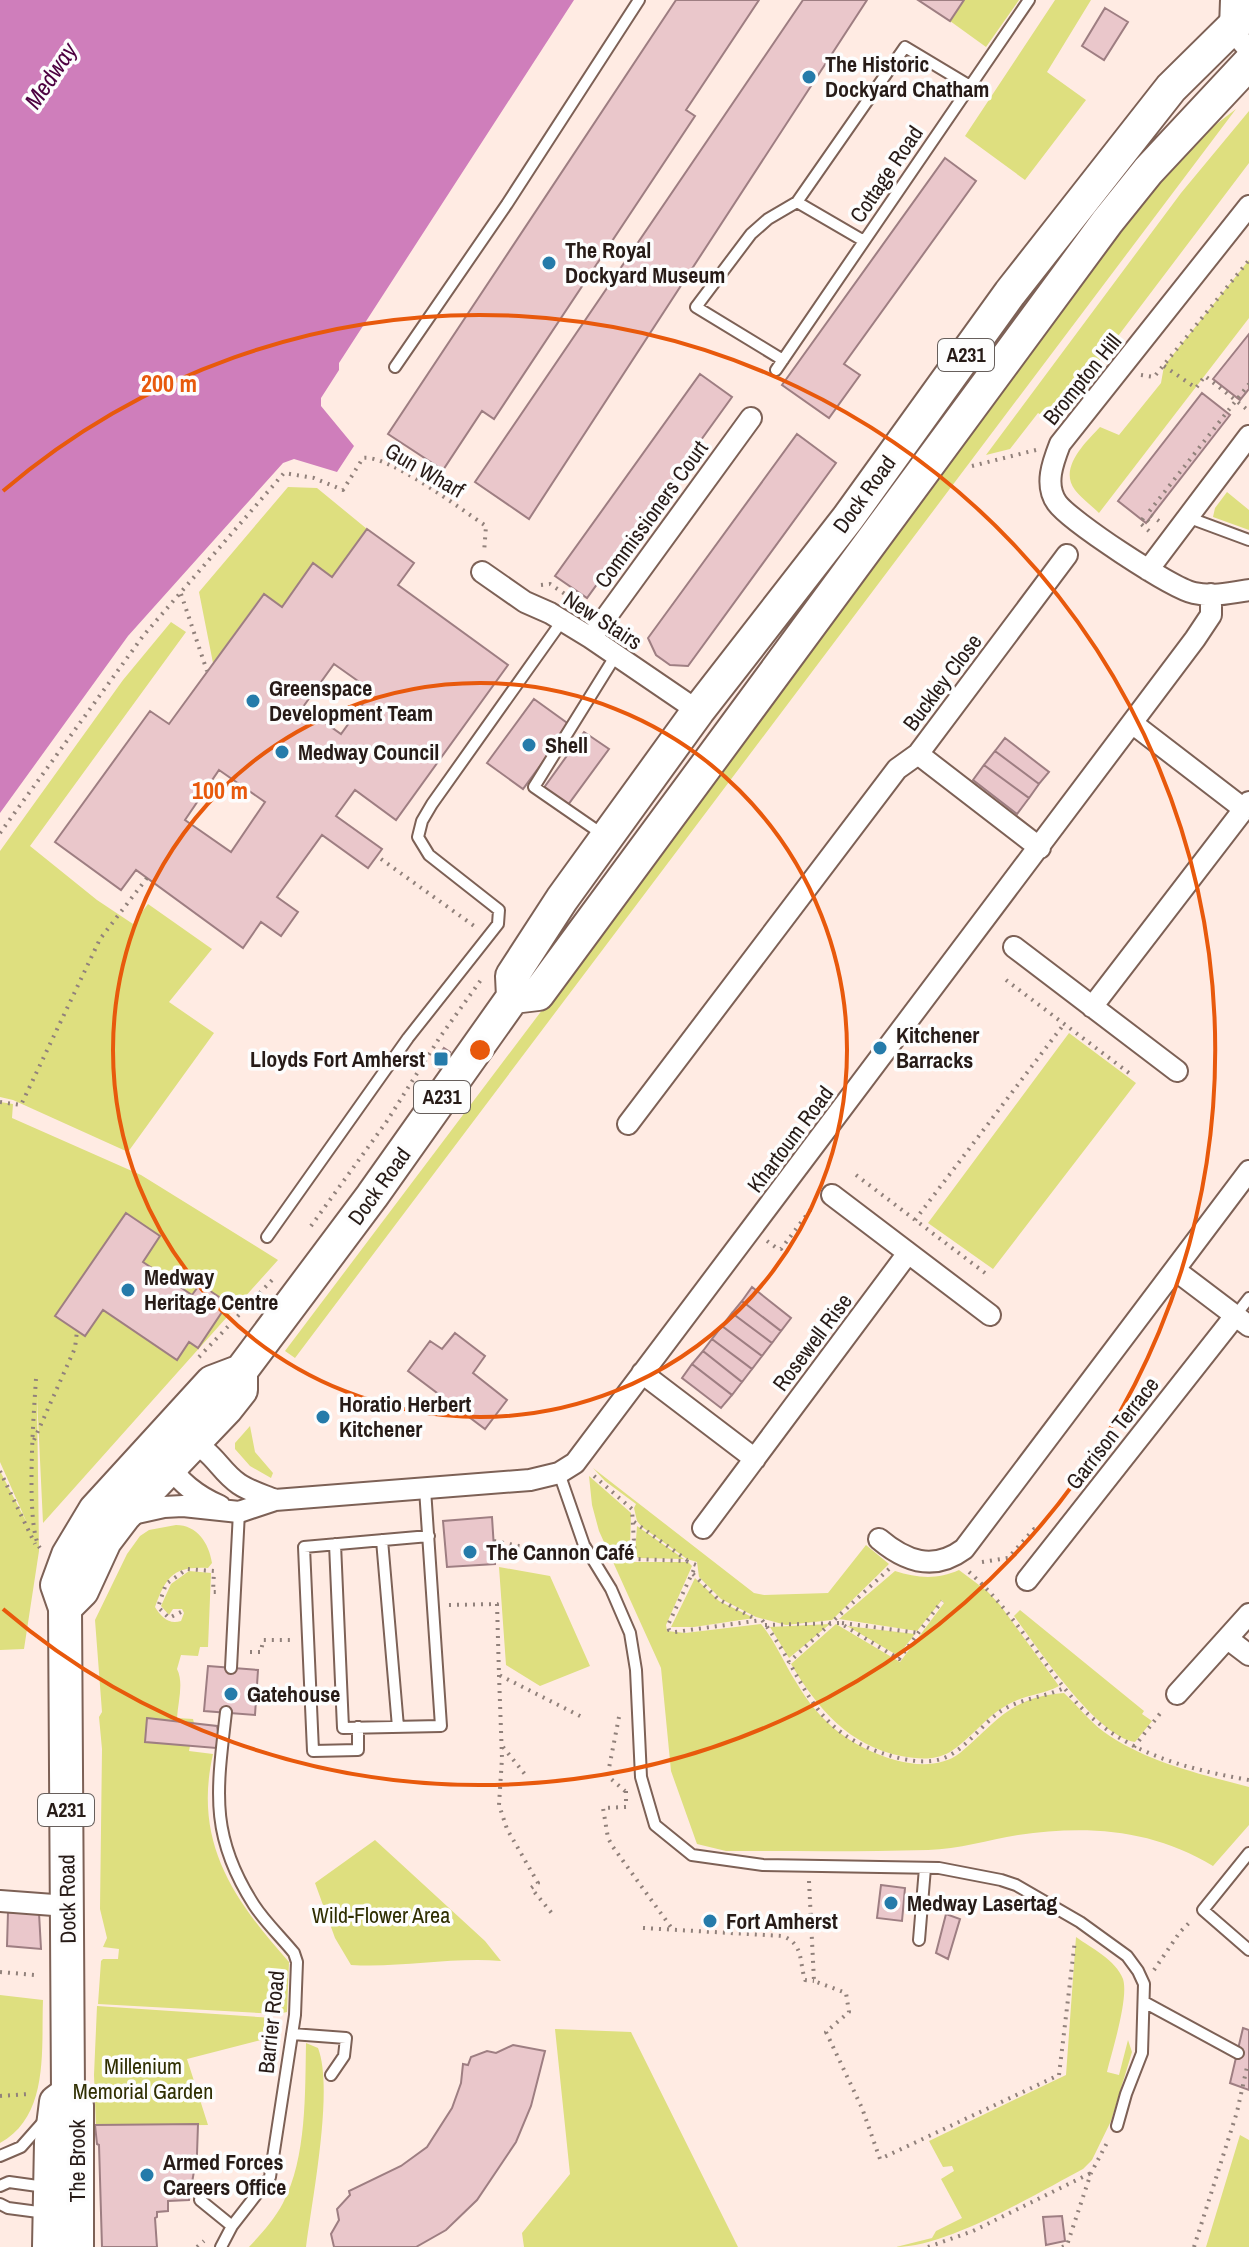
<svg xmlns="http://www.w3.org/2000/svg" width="1249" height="2247" viewBox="0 0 1249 2247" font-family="'Archivo Narrow',sans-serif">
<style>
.green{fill:#dedf7f}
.water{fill:#cf7ebb}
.building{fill:#eac7cb;stroke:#9e7e82;stroke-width:2;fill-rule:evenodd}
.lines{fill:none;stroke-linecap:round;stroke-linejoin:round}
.service-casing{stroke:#7d6156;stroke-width:14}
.minor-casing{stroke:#7d6156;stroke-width:24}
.primary-casing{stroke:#7d6156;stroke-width:36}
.path{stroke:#91817b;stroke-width:4;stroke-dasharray:2 6;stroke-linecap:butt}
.service{stroke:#fff;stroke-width:10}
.minor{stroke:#fff;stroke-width:20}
.primary{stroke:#fff;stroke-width:32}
.ring{fill:none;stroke:#e8590c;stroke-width:4}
.poi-dot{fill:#257baa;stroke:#fdfdfd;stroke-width:3}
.labels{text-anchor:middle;stroke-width:7;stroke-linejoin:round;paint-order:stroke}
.shield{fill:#fdfdfd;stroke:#675f5c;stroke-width:2}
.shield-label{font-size:20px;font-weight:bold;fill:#271b17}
.poi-label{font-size:22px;font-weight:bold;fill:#271b17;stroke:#fdfdfd;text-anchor:start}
.street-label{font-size:22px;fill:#271b17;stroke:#fdfdfd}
.park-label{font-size:22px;fill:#2f2e01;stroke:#fdfdfd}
.water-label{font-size:24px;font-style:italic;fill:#4d0040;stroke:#fdfdfd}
.centre{fill:#e8590c;stroke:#fdfdfd;stroke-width:4}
.ring-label{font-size:24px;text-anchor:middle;font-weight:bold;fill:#e8590c;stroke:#fdfdfd;stroke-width:7;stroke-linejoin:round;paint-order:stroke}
</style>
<rect width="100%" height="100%" fill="#ffebe3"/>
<!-- green -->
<path class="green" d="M964,0H1019L986,47L950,21Z
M1055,0H1091L1047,72L1086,100L1025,180L965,136Z
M1236,109L295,1358L285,1351L754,729L1134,209L1192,143Z
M1249,111V163L1053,422L1038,413L1010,449L986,455L1181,193Z
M1249,260V318L1099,513C1091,505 1081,498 1075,490C1058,468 1086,442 1100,427L1119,435L1161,383L1164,366Z
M288,487L317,488L367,529L332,577L282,607L263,594L213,663L199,592Z
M1227,492L1249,510V530L1213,517L1215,508Z
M171,622L186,632L30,846L97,900L133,924L148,904L212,949L169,1002L214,1033L128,1152L13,1100L0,1097V851L123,680Z
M1069,1033L1136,1083L993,1269L928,1223Z
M0,1102L13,1104L12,1118L141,1175L278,1260L43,1523L37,1397L39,1551L24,1649L0,1650V1471L27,1523L0,1462Z
M250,1426L255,1452L273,1473L271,1478L250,1466L235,1449V1443Z
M593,1468L754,1593L764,1595L828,1593L866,1545L889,1564L832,1620L786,1625L756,1617L721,1599L699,1577L697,1562L687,1559L642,1527L637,1521L634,1508L636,1504L605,1481Z
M589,1476L631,1513L630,1549L635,1562H688L692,1566L666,1625L667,1631L685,1633L761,1624C775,1641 784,1663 796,1682C819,1722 851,1747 895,1760C917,1766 942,1767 960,1753C997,1722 1010,1697 1064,1693C1078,1706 1089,1721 1104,1732C1146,1762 1200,1774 1249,1787V1825L1213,1866C1152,1829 1087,1825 1018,1835C988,1840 959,1849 928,1850C861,1852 793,1851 726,1851L697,1844L671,1771L661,1668L599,1531L592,1505Z
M176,1525C197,1525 209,1543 212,1563L208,1568C173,1566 166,1577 155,1607C161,1617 169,1625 181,1621L184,1613L182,1609H173L169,1615L161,1606L171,1584L189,1571L211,1573L208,1647H200L198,1656L181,1655L177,1669C184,1683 178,1702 177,1718L193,1719L194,1723L147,1719L145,1742L190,1746L189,1751L213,1754C193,1842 233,1899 289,1962L287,2012L278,2014L98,2004L101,1961L103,1959H118L119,1949L103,1947L107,1938L100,1909L102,1749L99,1717L102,1712L95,1620L127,1554L140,1536L149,1530Z
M637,1526L684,1559L638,1558L635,1553Z
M499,1567L550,1576L590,1666L540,1686L506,1665Z
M959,1570L987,1591L1000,1605L1059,1686C1043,1695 1023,1695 1007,1705C985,1717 971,1739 950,1752C934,1761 918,1759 901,1756C848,1745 818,1709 791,1664L836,1624L900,1662L944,1603L942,1600L917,1631L839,1619L895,1571C917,1578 937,1580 959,1570Z
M695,1578L719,1601L754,1618L694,1627H671Z
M1020,1610L1144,1711L1142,1714L1152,1721L1135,1742C1096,1736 1038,1648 1014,1616Z
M830,1624L789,1658L770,1627Z
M847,1626L915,1634L900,1653L895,1654Z
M375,1840L485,1941L501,1961C451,1957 402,1968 351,1965L335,1938L315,1883Z
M1076,1937C1091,1948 1116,1960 1123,1979C1129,1998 1112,2051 1107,2072L1119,2075L1128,2040L1132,2052L1111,2121L1092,2160L1083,2169C1036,2194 947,2247 896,2247L932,2238L936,2231L962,2218L941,2179L954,2171L952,2166L943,2167L929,2141L1066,2075Z
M0,1995L43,2000C41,2048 50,2116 0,2143Z
M97,2006L273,2018L269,2038L187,2059L208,2125L96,2126L94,2075Z
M555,2029L631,2032L738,2247H524L522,2233L570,2174Z
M306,2043L318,2048C334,2089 312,2200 306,2247H249C262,2233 274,2220 283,2203C307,2158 305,2092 306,2043Z
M1240,2135L1249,2140V2247H1206Z"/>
<!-- water -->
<path class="water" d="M0,0H574L339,363V370L321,398V406L354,446L337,472L294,459L283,463L128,636L0,813Z"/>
<!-- building -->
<path class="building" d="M676,0H759L686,110L695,116L494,419L482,411L443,470L388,434Z
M803,0H867L529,519L475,482Z
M918,0H964L950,21Z
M1105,8L1128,22L1104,60L1082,46Z
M945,158L976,181L844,364L860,375L829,418L782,385Z
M1249,334V389L1240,400L1213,379Z
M700,374L732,397L587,598L555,576Z
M1202,393L1230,415L1146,523L1118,501Z
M797,434L836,463L688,666L670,665L656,655L648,638Z
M367,529L414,563L398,585L508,665L396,820L355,790L336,816L382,849L368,868L322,835L277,897L298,912L281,936L261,922L243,948L136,870L121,890L55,842L150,711L169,724L264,594L282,607L313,563L332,577ZM334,664L372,691L341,734L303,707ZM219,770L265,802L231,852L185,820Z
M534,699L570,725L523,789L487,763Z
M584,732L609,749L562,813L538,796Z
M1005,738L1049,772L1039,784L995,751Z
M995,751L1039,784L1029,798L984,765Z
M984,765L1029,798L1017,814L973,780Z
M444,1048L450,1052L439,1068L433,1064Z
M126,1213L160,1236L143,1262L192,1295L200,1284L228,1303L198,1348L189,1342L177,1360L103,1310L85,1336L55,1316Z
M752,1287L791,1318L781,1331L742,1301Z
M742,1301L781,1331L772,1343L732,1313Z
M732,1313L772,1343L762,1356L722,1326Z
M722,1326L762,1356L752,1369L712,1339Z
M455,1333L485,1356L473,1373L507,1400L485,1429L408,1371L430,1341L442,1349Z
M712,1339L752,1369L742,1382L703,1351Z
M703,1351L742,1382L732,1395L692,1364Z
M692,1364L732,1395L721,1408L682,1378Z
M492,1517L495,1564L447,1567L443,1521Z
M208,1666L258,1670L255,1715L204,1711Z
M147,1718L217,1726L219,1737L216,1748L145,1742Z
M881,1885L905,1888L902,1921L877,1918Z
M8,1912L39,1913L41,1949L7,1946Z
M946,1914L960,1919L948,1959L936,1953Z
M1243,2028L1249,2030V2090L1230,2083Z
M513,2045L545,2051L531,2106L516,2142L477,2200L446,2230L416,2247H334L331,2234L339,2220L337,2209L350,2195L349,2191L401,2166L427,2147L452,2108L461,2083L463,2064L468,2065L471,2057L487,2051L496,2053Z
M198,2124L197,2154L189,2200L168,2201V2211L157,2212V2217L155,2218L157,2247H102L99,2145L97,2144L95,2125Z
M1062,2216L1065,2241L1046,2245L1043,2217Z"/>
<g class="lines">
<defs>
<path id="service" d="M797,202L864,241
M783,360L696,307L751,234L768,219L797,202L905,47L970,86
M395,367L507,204L639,0
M776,370L1029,0
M1187,517L1249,540
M602,834L534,787L616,655
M267,1237L408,1038L498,924L499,910L429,855L418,837L422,821L432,804L562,621
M1235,1316L1249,1298
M559,1473L584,1545L611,1589L630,1633L636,1670L641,1777L655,1825L692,1855L763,1865L939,1868L1001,1880L1016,1885L1080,1922L1127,1956L1138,1971L1144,1984L1142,2053L1126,2094L1117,2126
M382,1540L398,1727
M335,1544L343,1728L441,1726L425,1489
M231,1668L239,1512
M358,1727V1750L313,1751L304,1547L429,1536
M1249,1853L1203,1910L1249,1950
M919,1940L925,1868
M1144,2002L1238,2053
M292,2034L346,2038L344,2056L331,2075
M0,2156L21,2147L44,2121
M0,2186L9,2182L45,2187
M200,2200L232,2226
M0,2204L8,2208L46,2213
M221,2247L232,2226L270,2177L295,2015L297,1962L294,1953C281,1937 265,1922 254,1905C209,1835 217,1791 226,1712"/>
<path id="minor" d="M1231,0L1230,28L1249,50
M1249,206L1060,444C1053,462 1044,485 1057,503C1070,521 1171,588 1194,593C1212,597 1231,593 1249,590
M1148,570L1249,436
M482,572L525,602L550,613L591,638L698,711
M591,638L751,418
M1132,723L1244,809L1249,802
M1040,848L918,754L1067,555
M1014,947L1177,1071
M1092,1007L1244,809
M628,1124L897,769L918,754
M832,1195L990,1315
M1175,1270L1249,1326
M642,1373L755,1459
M183,1440C214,1448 217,1469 239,1484C249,1491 263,1495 275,1500
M169,1459C173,1480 201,1498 220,1506
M128,1515L164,1507L183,1506L239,1512L275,1500L530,1480L559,1473L575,1463L1195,639L1211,615V594
M703,1528L908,1253
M879,1539C905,1561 933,1572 964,1549L1249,1171
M1027,1580L1235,1316
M1228,1639L1249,1655
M1177,1694L1249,1614
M0,1901L67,1906"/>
<path id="primary" d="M513,997L538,994L1107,222L1148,171L1249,63
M65,1608L82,1591L105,1541L124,1516L226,1409L241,1390V1371
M68,2093L65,1608L57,1585L68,1555L95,1510L212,1382L241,1371L372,1196L513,997L512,976L562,899L698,711L848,518L1010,293L1065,223L1171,88L1249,11
M68,2093L77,2105V2247
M49,2247L51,2142L56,2102L68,2093"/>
</defs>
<!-- service casing -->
<use href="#service" class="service-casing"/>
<!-- minor casing -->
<use href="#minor" class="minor-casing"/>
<!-- primary casing -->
<use href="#primary" class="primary-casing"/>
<!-- path -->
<path class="path" d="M1164,366L1196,388L1205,376L1249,411
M1141,375L1154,377L1249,260
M972,466L1036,450
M1159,521L1148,513L1249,384
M1149,531L1140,523L1144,517L1153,525
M541,585L550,584L568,596
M181,594L207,671
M0,833L143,636L284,473L314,478L343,490L363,458C388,454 462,510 486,526L484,553
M381,859L477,928
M1006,980L1133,1076
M0,1102L21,1105L100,939L147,878
M856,1175L985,1273
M915,1220L1064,1024
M311,1226L387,1121L440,1037L483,977
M767,1241L778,1249H781L814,1205
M199,1357L273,1279
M36,1379C34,1409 25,1527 40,1548
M34,1440L75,1348L77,1331
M0,1471L35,1544
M594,1476L632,1509L635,1559L686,1561L696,1565L668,1625L669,1630L675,1632L762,1620C809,1682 807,1733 895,1757C910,1761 929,1764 944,1758C966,1749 981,1725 1001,1711C1021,1698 1043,1698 1064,1688
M634,1522L687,1560
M494,1541L574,1557
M982,1562L1008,1558L1034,1529L1040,1528
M969,1572C1010,1608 1036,1654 1070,1695C1116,1751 1181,1768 1249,1780
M693,1574L718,1599L757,1620
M449,1605L497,1604L499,1675L582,1717
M181,1612L169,1618L158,1607L166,1584L187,1569L214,1571L213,1592H220
M842,1623L919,1633
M765,1625L840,1623L899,1659L942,1601
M250,1652H261L263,1640H294
M788,1663L889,1569
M499,1675L502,1758L499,1805L507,1829L538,1883L531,1888L555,1917
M619,1717L609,1768L611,1779L625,1791
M503,1747L528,1778
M1134,1747L1162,1711
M626,1791V1807L603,1808L608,1838L613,1847L673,1930
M809,1881L814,1981L846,1993L849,2012L826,2032L862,2108L880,2159L1059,2075L1075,1940
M643,1928L783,1936C804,1945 799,1961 805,1980L814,1981
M1154,1970L1180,1932L1192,1920
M0,1972L35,1975
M0,2096L29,2094
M197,2247L204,2241
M928,2247L973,2231L1091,2173
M1062,2247L1067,2245L1091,2173L1108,2141
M1194,2247L1237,2112L1247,2067"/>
<!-- service -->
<use href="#service" class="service"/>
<!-- minor -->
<use href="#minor" class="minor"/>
<!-- primary -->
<use href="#primary" class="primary"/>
</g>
<!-- distance rings -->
<g class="ring">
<circle cx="480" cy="1050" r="367"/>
<path d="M3 491A735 735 0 1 1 3 1609"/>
</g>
<!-- markers -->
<g class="poi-dot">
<circle cx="809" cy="77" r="8"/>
<circle cx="549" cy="263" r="8"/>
<circle cx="253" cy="701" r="8"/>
<circle cx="529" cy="745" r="8"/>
<circle cx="282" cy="752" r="8"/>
<circle cx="880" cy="1048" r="8"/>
<rect x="433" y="1051" width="16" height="16" rx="4"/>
<circle cx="128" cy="1290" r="8"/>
<circle cx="323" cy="1417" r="8"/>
<circle cx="470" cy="1552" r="8"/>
<circle cx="231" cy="1694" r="8"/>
<circle cx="891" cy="1903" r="8"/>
<circle cx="710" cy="1921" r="8"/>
<circle cx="147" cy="2175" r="8"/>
</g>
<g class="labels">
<!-- shield labels -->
<g class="shield">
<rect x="938" y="339" width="56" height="32" rx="6"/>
<rect x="414" y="1081" width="56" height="32" rx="6"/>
<rect x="38" y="1794" width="56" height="32" rx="6"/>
</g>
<g class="shield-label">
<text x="966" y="362">A231</text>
<text x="442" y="1104">A231</text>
<text x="66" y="1817">A231</text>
</g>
<!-- poi labels -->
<g class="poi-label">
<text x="825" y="72">The Historic<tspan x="825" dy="25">Dockyard Chatham</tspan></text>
<text x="565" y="258">The Royal<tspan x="565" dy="25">Dockyard Museum</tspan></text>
<text x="269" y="696">Greenspace<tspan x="269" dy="25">Development Team</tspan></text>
<text x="545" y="753">Shell</text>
<text x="298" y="760">Medway Council</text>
<text x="896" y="1043">Kitchener<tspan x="896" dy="25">Barracks</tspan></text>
<text x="425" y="1067" text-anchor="end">Lloyds Fort Amherst</text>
<text x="144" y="1285">Medway<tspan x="144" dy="25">Heritage Centre</tspan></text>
<text x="339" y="1412">Horatio Herbert<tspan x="339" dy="25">Kitchener</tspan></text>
<text x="486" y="1560">The Cannon Café</text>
<text x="247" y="1702">Gatehouse</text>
<text x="907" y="1911">Medway Lasertag</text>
<text x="726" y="1929">Fort Amherst</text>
<text x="163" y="2170">Armed Forces<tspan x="163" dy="25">Careers Office</tspan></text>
</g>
<!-- street labels -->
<g class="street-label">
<text transform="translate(886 174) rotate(-56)" y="8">Cottage Road</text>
<text transform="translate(1082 379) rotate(-51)" y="8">Brompton Hill</text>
<text transform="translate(425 470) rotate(30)" y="8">Gun Wharf</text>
<text transform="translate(864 494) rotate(-54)" y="8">Dock Road</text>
<text transform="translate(651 514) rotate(-54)" y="8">Commissioners Court</text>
<text transform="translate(603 620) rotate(33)" y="8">New Stairs</text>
<text transform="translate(942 682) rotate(-53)" y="8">Buckley Close</text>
<text transform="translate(790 1139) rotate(-53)" y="8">Khartoum Road</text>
<text transform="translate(379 1186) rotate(-54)" y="8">Dock Road</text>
<text transform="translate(812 1342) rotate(-53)" y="8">Rosewell Rise</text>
<text transform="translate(1112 1433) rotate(-52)" y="8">Garrison Terrace</text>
<text transform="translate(67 1899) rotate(-91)" y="8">Dock Road</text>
<text transform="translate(271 2022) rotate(-84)" y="8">Barrier Road</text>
<text transform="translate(77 2161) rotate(-90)" y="8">The Brook</text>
</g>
<!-- park labels -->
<g class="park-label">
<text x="381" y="1923">Wild-Flower Area</text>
<text x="143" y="2074">Millenium<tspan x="143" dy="25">Memorial Garden</tspan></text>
</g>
<!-- water labels -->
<g class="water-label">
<text transform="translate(51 76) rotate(-56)" y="8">Medway</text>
</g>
</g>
<circle cx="480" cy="1050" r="12" class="centre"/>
<g class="ring-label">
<text x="169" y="392">200 m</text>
<text x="220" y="799">100 m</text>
</g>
</svg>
